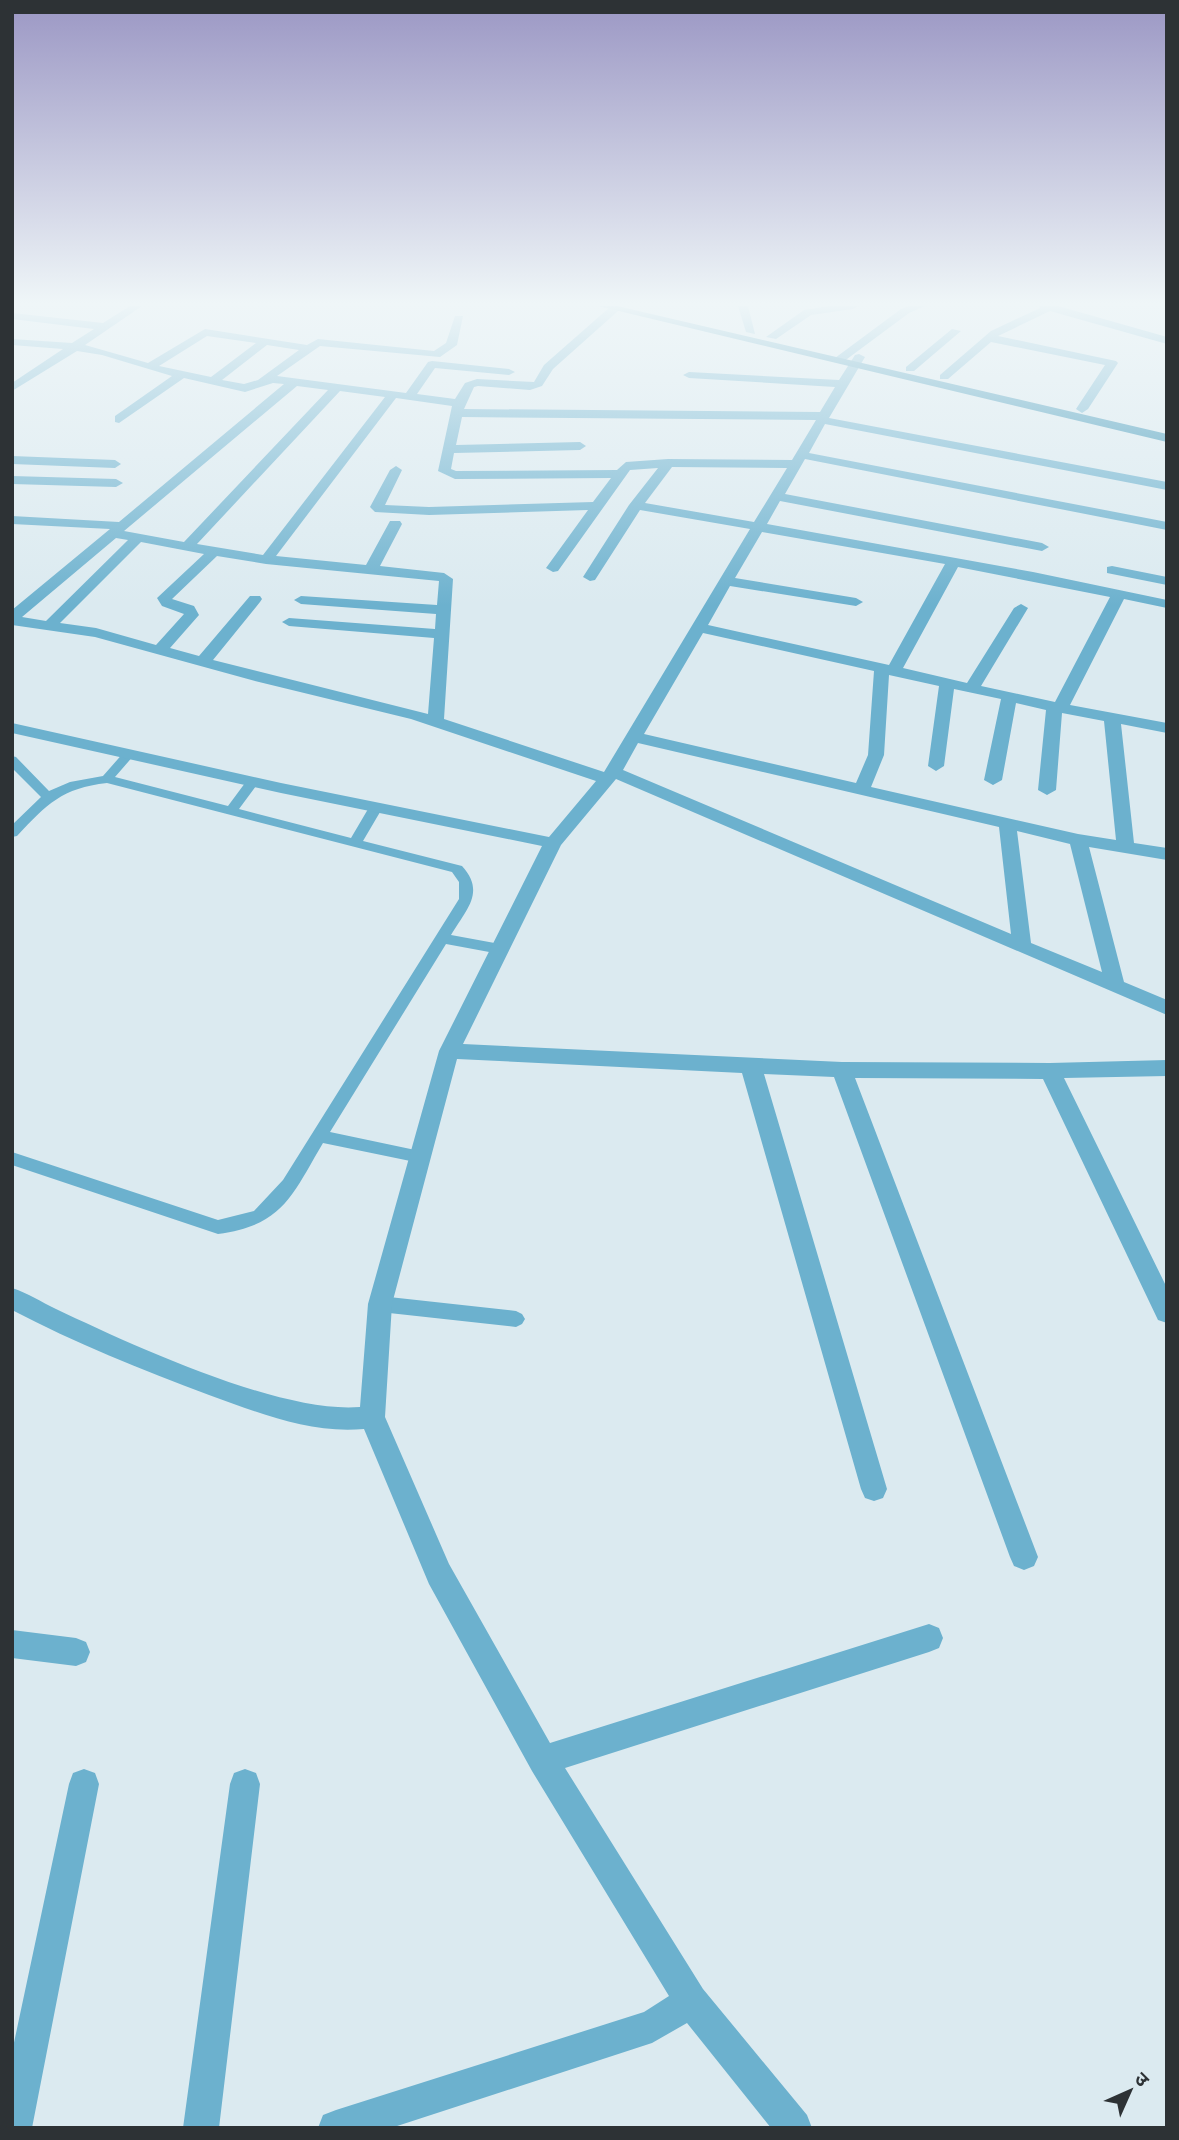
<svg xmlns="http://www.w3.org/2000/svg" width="1179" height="2140" viewBox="0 0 1179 2140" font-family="'DejaVu Sans','Noto Sans Devanagari',sans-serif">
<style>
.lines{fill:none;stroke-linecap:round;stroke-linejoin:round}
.lane{fill:#6cb1ce;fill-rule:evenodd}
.street{fill:#6cb1ce;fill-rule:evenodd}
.secondary{fill:#3892b5;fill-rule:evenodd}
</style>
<rect width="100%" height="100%" fill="#dbeaf0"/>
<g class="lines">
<!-- lane -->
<path class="lane" d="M129,750L135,754L115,777L228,806L248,779H258L259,782L239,809L351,838L371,804H381L383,807L363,841L462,866C486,892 466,910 451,935L500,944L507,949L500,954L446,944L330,1132L420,1151L426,1152L428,1157L426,1162L420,1163L323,1143C292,1195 284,1225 218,1234L12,1165V1152L218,1220L254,1211L283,1180L459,899V882L452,872L107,783C62,788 47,804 17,836L12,837V825L41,797L12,768V756L16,757L49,791L70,782L103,776L125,751Z
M380,1296L516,1311L522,1314L525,1319L522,1324L516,1327L380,1312L374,1309L371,1304L374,1299Z"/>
<!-- street -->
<path class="street" d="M130,306H142L85,345L148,363L205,329L307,345L318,339L434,351L446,343L455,316H463L457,345L440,357L320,346L277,376L406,393L428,362L432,361L509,369L515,372L509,375L435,368L417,394L455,399L465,383L477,379L534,382L544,365L610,307L615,306L619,309L618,311L553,369L542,386L530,390L478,386L474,387L464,409L820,412L835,387L689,378L683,375L689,372L839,380L855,355L859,354L865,357L829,418L1167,482V490L825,424L809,453L1167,522V530L805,459L785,494L1042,543L1049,547L1042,551L780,501L767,524L1033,572L1167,600V608L1124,599L1070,705L1167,723V733L1121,724L1134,843L1167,848V860L1089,847L1124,982L1167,1000V1015L616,779L561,845L463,1044L842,1062L1050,1063L1167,1060V1076L1064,1078L1167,1288V1323L1158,1320L1043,1079L855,1078L1038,1557L1034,1566L1024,1570L1014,1566L1010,1557L834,1077L764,1074L887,1489L883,1498L874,1501L865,1498L861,1489L742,1073L457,1059L392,1304L385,1417L449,1564L550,1743L929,1624L939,1628L943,1638L939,1648L929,1652L565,1768L703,1989L807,2115L812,2128H771L687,2023L652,2043L391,2128H318L323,2115L336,2110L644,2012L669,1996L532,1771L429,1584L364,1429C310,1434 259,1413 209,1395C142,1370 75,1343 12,1310V1288C28,1293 41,1302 56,1309C130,1344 280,1414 360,1407L368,1304L439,1051L542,846L281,793L12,733V723L281,783L549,837L596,781L411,719L259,682L95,637L12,625V610L110,529L12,524V516L119,522L284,384L273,383L245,392L184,378L119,423L115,422V416L172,376L102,355L77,351L12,391V383L63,349L12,345V339L72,343L94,329L12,319V313L103,323ZM207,336L256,343L211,377L159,366ZM267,345L299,350L258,380L244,384L222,380ZM297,386L328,390L184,542L124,531ZM340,391L385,397L263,555L197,544ZM396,398L452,406L438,471L455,479L611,478L593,502L429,507L385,505L402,470L396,466L390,470L370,507L375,512L429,515L588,510L546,568L553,572L558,571L630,470L658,468L629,505L583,577L590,581L595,580L640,510L750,529L604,772L444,719L453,579L444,573L380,566L402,524L400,521H390L366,565L276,556ZM462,417L816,420L792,460L668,459L626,462L617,470L456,471L451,469L454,453L580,450L586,446L580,442L456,445ZM672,467L787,468L754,522L645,503ZM762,532L945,564L889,665L708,625L730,586L856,606L863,602L856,598L735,578ZM116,538L128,540L46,621L22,617ZM141,542L204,554L157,598L162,606L184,614L156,645L96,628L60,623ZM217,556L266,564L439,581L437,605L301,596L294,600L301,604L436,614L435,629L289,618L282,622L289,626L434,638L428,714L213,660L260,602L262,599L260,596H250L199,656L170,648L199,615L194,606L172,599ZM958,567L1110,597L1055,702L981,686L1028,608L1021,604L1014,608L967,683L903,668ZM703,633L874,671L868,755L856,783L644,734ZM889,675L939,686L928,766L936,771L944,766L954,689L1001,699L984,780L993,785L1002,780L1016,703L1046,710L1038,790L1047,795L1056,790L1062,713L1104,721L1116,840L1078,834L871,787L884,755ZM638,743L999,827L1011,934L623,770ZM1017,831L1070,844L1102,972L1031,943Z
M738,306H748L755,334L746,332Z
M829,306H858L853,309L811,315L776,339L766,337L804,310Z
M909,306H925L909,313L843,362H835V358L901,309Z
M1039,306H1058L1167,337V344L1050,311L998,336L1116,361L1118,363L1088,409L1082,413L1076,409L1105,365L991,342L948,379H940V375L991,331L1040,308Z
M952,329L961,331L914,371H906V367Z
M12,456L115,460L121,464L115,468L12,464Z
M12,476L116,479L123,483L116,487L12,484Z
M1112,566L1167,577V585L1107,573V567Z
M12,1630L76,1638L86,1642L90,1652L86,1662L76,1666L12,1658Z
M84,1769L95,1773L99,1784L32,2128H12V2052L69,1784L73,1773Z
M245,1769L256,1773L260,1784L219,2128H183L230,1784L234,1773Z"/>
<!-- secondary -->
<path class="secondary" d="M598,306H617L1167,434V442Z"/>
</g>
<!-- sky -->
<linearGradient id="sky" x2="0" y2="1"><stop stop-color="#9b97c4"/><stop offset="0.5" stop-color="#eff6f8"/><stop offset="1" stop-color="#eff6f8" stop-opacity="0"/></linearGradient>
<rect width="1179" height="606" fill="url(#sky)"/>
<!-- border -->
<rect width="1179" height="2140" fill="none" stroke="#2d3235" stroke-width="28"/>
<!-- north arrow -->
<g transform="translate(1130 2091) rotate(45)" stroke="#dbeaf0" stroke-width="5" paint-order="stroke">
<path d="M0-5L12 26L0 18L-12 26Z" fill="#2d3235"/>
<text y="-10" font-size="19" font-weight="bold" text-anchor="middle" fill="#2d3235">उ</text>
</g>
</svg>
